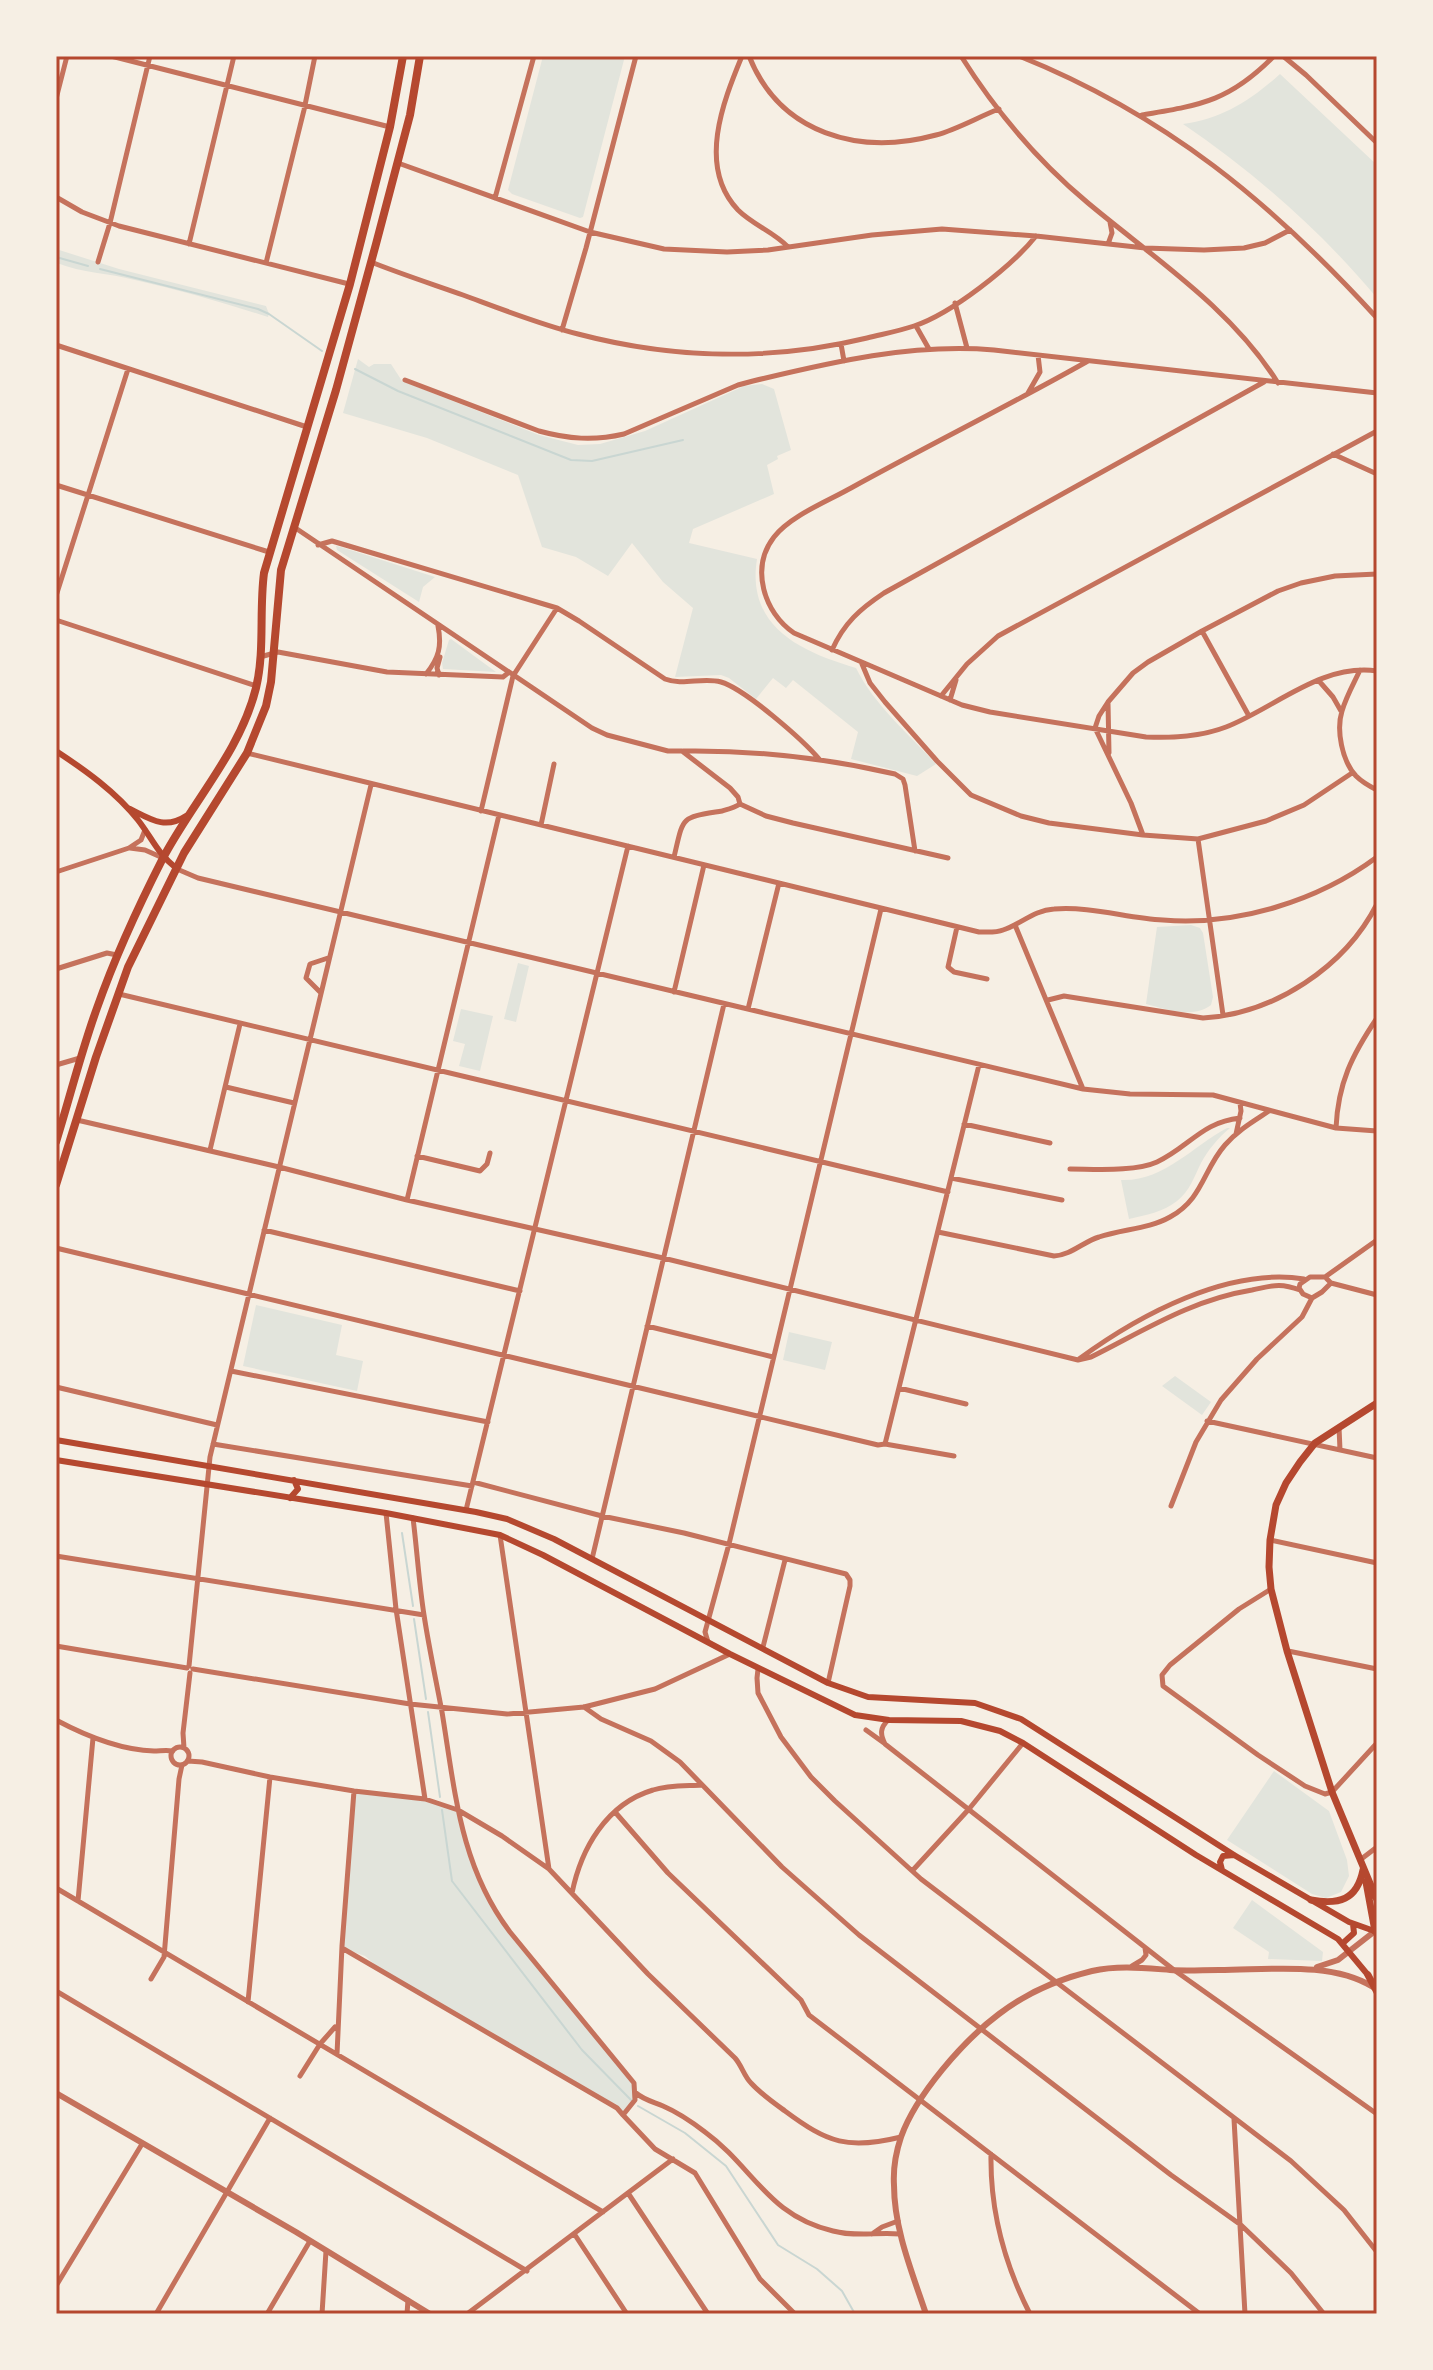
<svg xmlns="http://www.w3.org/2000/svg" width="1433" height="2370" viewBox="0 0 1433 2370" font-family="Arial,sans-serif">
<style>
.green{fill:#e2e4dc}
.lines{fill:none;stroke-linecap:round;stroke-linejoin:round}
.stream{stroke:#c9d6d2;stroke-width:2}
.minor{stroke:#c5725c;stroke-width:5}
.tertiary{stroke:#c5725c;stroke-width:6}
.secondary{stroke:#b5482f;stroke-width:6}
.primary{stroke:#b5482f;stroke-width:7}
.trunk{stroke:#b5482f;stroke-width:8}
.neatline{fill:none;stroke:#b5482f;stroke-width:3}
</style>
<rect width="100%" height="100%" fill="#f6efe4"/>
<!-- green -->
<path class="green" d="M543,56H625L583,217L580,218L512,194L508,190Z
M1280,74L1377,165V298C1321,231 1255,173 1183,124C1222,119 1251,100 1280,74Z
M56,249L119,269L266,306L269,314L268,317C224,303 180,290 135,280C109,273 82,273 57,263Z
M358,359L369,367L374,364H391L402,381L539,435L578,445L600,444L645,431L744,386L762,384L774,389L791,450L777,456L778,459L767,465L774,494L693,529L689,543L757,559C746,627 801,652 856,668C874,705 909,734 936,764L917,776L851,759L858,732L793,680L786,688L773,678L756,699L729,678L721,675L675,677L693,608L663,582L632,543L608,576L576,557L542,547L518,475L427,438L343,413Z
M336,546L341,547L435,577L423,587L419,602L337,550Z
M451,639L496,672L443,669L442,663L449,640Z
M1191,925L1200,928L1203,933L1213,997L1211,1005C1194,1019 1165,1009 1146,1004L1157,927Z
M518,963L529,966L516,1022L504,1019Z
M461,1009L493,1016L480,1071L459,1066L465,1044L453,1041Z
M1227,1128H1230C1218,1138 1208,1150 1201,1163C1194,1177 1190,1191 1177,1201C1163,1212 1146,1215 1129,1219L1121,1180C1163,1182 1193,1146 1227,1128Z
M256,1305L342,1325L336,1355L363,1361L357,1391L243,1366Z
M789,1332L832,1342L825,1370L783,1360Z
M1175,1376L1211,1402L1202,1415L1162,1386Z
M1274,1771L1329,1811L1347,1860L1349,1876L1341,1892L1326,1898L1312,1894L1227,1840Z
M354,1791L425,1799L458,1810L461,1828L494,1910L634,2083L635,2100L623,2115L617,2108L381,1970L365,1956L342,1948Z
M1252,1900L1323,1952L1322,1961L1268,1959L1269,1952L1233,1928Z"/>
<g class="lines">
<!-- stream -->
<path class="stream" d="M56,257L88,266
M100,269L258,309L269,314L322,351
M355,369L398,391L571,460L592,461L683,440
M402,1533L413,1606
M414,1619L426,1699
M428,1712L440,1797
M442,1810L452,1881L582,2050L631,2100
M638,2106L685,2133L726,2166L778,2245L817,2269L842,2291L855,2314"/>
<!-- minor -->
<path class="minor" d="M111,56L390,127
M742,56C723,102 697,167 738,210C753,225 774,232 788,247
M749,56C780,134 859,156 936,135C958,129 978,117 999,109
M961,56C995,110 1039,162 1088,203C1155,259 1231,308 1278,383
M1019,56C1166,115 1271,202 1377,318
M1283,56L1306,75L1377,143
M56,99L67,56
M1142,115C1201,105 1230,101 1274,56
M398,163L590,232L664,249L727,252L768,250L872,235L942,229L1036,236L1145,248L1204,250L1244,248L1265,243L1290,230
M56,197L82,212L119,226L349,284
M495,198L534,56
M189,244L234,56
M1108,244L1112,233L1110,222
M98,262L110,223L150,56
M371,262C401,274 432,284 463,295C501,309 539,324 578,334C673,359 772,361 867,338C883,334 899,331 914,326C951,314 1012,266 1036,236
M266,263L304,110L315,56
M955,303L967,348
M916,326L929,349
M562,330L586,248L636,56
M841,344L844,361
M56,345L307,427
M1088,361C1010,405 929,445 851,488C828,501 790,516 774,537C750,568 764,613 794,633L962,705L990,712L1146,737C1173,738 1200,737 1226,727C1275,708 1321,663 1377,671
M405,380L539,431C568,439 594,441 624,434L738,385L753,381C832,362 912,343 994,350L1377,393
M1028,393L1040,372L1038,355
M1333,454L1377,474
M56,485L269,552
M294,527L592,728L607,735L668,751H682L730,788L738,797L740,804C734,808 729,809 722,811C680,818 684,815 674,857
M318,545L332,541L557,608L579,621L665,679C683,686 702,677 721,682C745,689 803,740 820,760
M56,596L128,369
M56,620L256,686
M1202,631L1249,716
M832,650C844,623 860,609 884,593L1264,382
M260,657L278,652L387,672L503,677L508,673
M862,664L870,683L885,702L937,761L971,795L1021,816L1049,823L1143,835L1198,839L1266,821L1304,805L1352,773
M1360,670C1354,683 1346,697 1342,711C1336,730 1342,761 1356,776C1362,782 1369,786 1377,790
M426,674C439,658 442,646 438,626
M439,675L437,668L440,657
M1319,681L1333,697L1341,711
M941,696L967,664L998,636L1377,431
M950,700L956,680
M1108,703L1109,753
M683,751C755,750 826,758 895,774L903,779L905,785L915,851
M247,753L979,932C987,932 996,933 1003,930C1021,924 1034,910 1054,909C1090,906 1127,918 1163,920C1237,926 1318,901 1377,857
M740,804L766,816L793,823L948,858
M481,811L513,676L557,608
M541,825L554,764
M1143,835L1131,803L1095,728L1099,716L1108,702L1133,673L1148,662L1202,631L1278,591L1301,583L1335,576L1377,574
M1198,839L1223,1015
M130,848L145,850L163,858
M177,869L198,878L1083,1089L1130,1094L1213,1095L1336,1128L1377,1131
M56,872L129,848L141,840L145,830
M1015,925L1083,1089
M957,927L948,967L954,972L987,979
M56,969L107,953L117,955
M674,992L704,865
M321,993L306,978L310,964L328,958
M119,994L948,1192
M1048,1000L1064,996L1203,1018C1274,1014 1345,967 1377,904
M748,1009L779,883
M56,1065L80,1058
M226,1087L294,1103
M77,1120L279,1167L407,1200L663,1258L1078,1360L1091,1357C1145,1330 1191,1300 1252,1290C1272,1286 1279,1282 1300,1290
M964,1124L1050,1143
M1336,1128C1338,1083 1352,1055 1377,1018
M1236,1134L1241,1111L1240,1103
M210,1150L240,1024
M417,1156L480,1171L487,1164L490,1153
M1070,1169C1095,1169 1135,1172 1157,1162C1189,1147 1202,1122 1240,1118
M951,1178L1062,1200
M407,1200L499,815
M264,1230L520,1291
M938,1232L1054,1256C1071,1255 1083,1242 1099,1237C1122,1229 1149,1229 1170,1217C1203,1199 1203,1170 1225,1145C1238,1130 1254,1121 1269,1111
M56,1248L878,1445L885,1444L954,1456
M1325,1277L1377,1240
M1325,1277L1331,1283L1377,1295
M1312,1298L1303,1294L1299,1288L1300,1284L1310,1277H1325
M647,1326L773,1357
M1079,1359C1139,1315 1228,1267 1304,1279
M231,1371L488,1422
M56,1387L217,1425
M899,1388L966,1404
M1207,1421L1377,1458
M1339,1427L1340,1450
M213,1444L472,1486
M885,1444L979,1065
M473,1482L602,1516L684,1533L846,1574L850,1580V1586L828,1683
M1171,1506L1196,1442L1221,1400L1257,1359L1302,1317L1312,1298L1322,1292L1331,1283
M466,1510L628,846
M386,1513L396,1609L425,1799
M413,1518C417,1550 419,1583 424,1615C429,1648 436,1680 442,1712C455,1791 460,1866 510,1932L634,2083L635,2100L623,2115L655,2149L695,2173L760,2279L795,2314
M500,1535L549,1869
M1270,1540L1377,1563
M56,1556L424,1615
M592,1559L724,1004
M1271,1589L1239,1609L1170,1665L1162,1675L1163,1686L1258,1755L1305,1786L1325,1794L1332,1792L1377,1743
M708,1642L705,1632L729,1544L881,909
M56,1646L187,1668
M763,1647L785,1560
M1288,1651L1377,1669
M189,1666L210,1457L371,785
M193,1669L410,1704L507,1714L584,1707L655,1689L730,1654
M758,1669L757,1678L758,1693L781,1737L811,1777L835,1801L921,1879L1291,2161L1344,2210L1377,2252
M584,1707L601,1719L651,1741L680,1762L782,1867L859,1935L1171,2175L1241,2225L1291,2273L1324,2314
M56,1720C86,1736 119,1750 154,1751C160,1751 166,1750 173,1751
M888,1720C880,1728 880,1734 885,1744L1174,1970L1377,2114
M866,1730L884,1743
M171 1756a9 9 0 1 1 18 0a9 9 0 1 1-18 0Z
M184,1748L183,1733L190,1673
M188,1761L202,1762L270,1777L354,1791L425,1799L458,1810L502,1836L549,1869L648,1974L735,2058C742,2066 744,2076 751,2083C761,2094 774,2103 785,2111C828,2143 848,2150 901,2137
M615,1812L668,1873L801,2000L809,2015L1200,2314
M1360,1860L1377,1847
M913,1870L969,1809L1023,1743
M56,1888L603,2212
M572,1893C581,1849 606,1804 653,1790C668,1785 686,1786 702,1785
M78,1901L93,1738
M342,1948L617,2108L623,2115
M1132,1966L1142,1960L1146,1955L1145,1948
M151,1979L164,1957L179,1779L182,1765
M56,1991L527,2271
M248,2002L270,1777
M337,2054L342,1946L354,1791
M300,2076L320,2044L335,2027
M636,2093C644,2100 654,2102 663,2106C677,2112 692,2122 705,2132C753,2167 768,2216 833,2231C856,2237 877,2232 900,2234
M1234,2119L1245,2314
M991,2154C990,2211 1004,2263 1030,2314
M628,2193L708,2314
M872,2234L882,2227L898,2221
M575,2235L627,2314
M56,2286L142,2144
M156,2314L270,2118
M267,2314L310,2241
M322,2314L326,2251
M407,2314L408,2300
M467,2314L673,2159"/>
<!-- tertiary -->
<path class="tertiary" d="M1317,1967L1338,1960L1375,1931
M56,2093L296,2232L430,2314
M926,2314C912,2272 894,2229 894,2185C893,2169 896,2152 901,2137C916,2095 963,2041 999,2014C1025,1994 1059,1979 1092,1971C1118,1965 1144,1968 1170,1970C1186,1971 1203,1970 1219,1970C1268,1970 1331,1961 1373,1987"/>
<!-- secondary -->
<path class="secondary" d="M56,751C85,770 116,792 138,820C152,838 157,853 176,868
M130,809C150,819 165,830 186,816
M56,1440L476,1512L507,1519L554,1539L828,1683L868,1697L975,1703L1021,1719L1234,1855L1349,1922L1377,1932
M56,1460L386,1513L500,1535L543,1555L730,1654L855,1715L889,1720L961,1721L1000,1731L1023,1743L1196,1855L1338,1939L1368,1975
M290,1498L298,1489L294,1480
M1222,1870L1220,1862L1223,1856L1234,1855
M1343,1943L1354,1933L1353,1924"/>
<!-- primary -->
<path class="primary" d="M1377,1403L1315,1443L1300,1462L1286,1483L1276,1505L1270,1540L1269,1567L1271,1589L1287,1651L1332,1792L1377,1900
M1366,1882L1375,1931
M1311,1900C1339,1905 1357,1900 1363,1870
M1368,1975L1377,1992"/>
<!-- trunk -->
<path class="trunk" d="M56,1142C70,1097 81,1052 97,1008C115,957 138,907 163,858C193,801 240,752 256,688C265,651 259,611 264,573L350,284L390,127L403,56
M56,1185L96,1057L128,967L184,853L247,753L266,706L271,682L281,570L336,390L376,244L410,115L420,56"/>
</g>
<!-- border -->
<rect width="1433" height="2370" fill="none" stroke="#f6efe4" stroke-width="116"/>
<rect x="58" y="58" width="1317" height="2254" class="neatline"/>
</svg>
